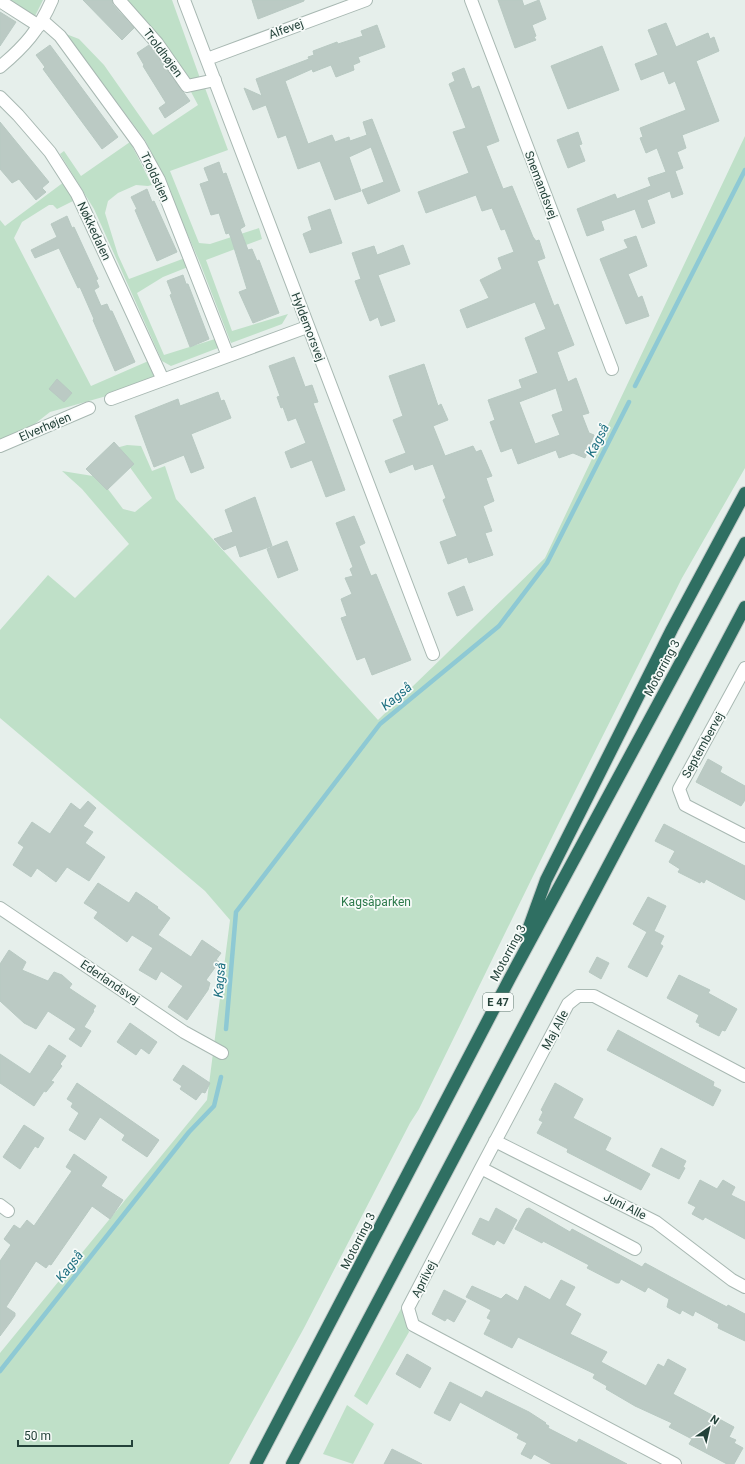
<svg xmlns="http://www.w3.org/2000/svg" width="745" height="1464" viewBox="0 0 745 1464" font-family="Roboto,sans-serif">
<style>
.green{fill:#bfe0c8}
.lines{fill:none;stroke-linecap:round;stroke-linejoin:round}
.stream{stroke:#8ec9d4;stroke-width:4.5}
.building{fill:#bbcac4;stroke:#b8c9c2;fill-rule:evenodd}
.street-casing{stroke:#a8b8b2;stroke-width:14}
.highway-casing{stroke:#c2cac8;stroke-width:14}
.street{stroke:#fff;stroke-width:12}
.highway{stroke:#2f6f62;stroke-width:12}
.labels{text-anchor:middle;stroke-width:3.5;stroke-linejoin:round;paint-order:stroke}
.shield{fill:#f7fbf9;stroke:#637a73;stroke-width:1}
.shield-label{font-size:11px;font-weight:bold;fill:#24423a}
.street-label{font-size:12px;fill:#24423a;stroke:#f7fbf9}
.park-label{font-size:12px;fill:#2d7a4b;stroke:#f7fbf9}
.water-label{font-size:13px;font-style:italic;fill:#1c6f80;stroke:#f7fbf9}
</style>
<rect width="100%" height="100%" fill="#e6efeb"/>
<!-- green -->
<path class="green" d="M6,0H43L34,18Z
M126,0H172L201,81H188Z
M66,34L79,39L104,65L153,135L198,105L190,90L205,88L228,150L170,171L199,243L210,244L259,228L262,239L206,260L232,331L288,314L282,324L231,343L200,263L157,164L145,140Z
M745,136V468L682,578L558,825L419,1109L410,1123L304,1328L229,1464H0V1353L207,1100L230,920L205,891L0,718V630L48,575L75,598L129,544L82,489L62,471L99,477L123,509L135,512L152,498L116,448L127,445L141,446L152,471L165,466L176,499L378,720L545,558Z
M130,142L152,185L148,186L136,185L118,193L108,201L105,213L118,255L129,279L185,258L188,267L163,277L137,293L164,355L215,339L218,348L171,366L162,361L94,209L60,154L64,151L81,176Z
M68,179L79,198L57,209L53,205H49L22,222L14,238L91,386L153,359L163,380L50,412L14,440L0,447V220L5,226Z
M403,1305L409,1332L367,1405L354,1396Z
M347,1405L374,1424L353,1464L323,1454Z"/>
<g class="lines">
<!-- stream -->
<path class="stream" d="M635,386L745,170
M226,1029L236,912L380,724L499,626L547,563L629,402
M0,1371L189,1132L214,1106L221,1077"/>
</g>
<!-- building -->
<path class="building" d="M83,0H112L113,5L134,28L122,40Z
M252,0H304V1L258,19Z
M498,0H522L524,6L539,0L546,19L532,25L536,36L534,37L536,40L515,48Z
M0,12L16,22L0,46Z
M666,23L676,47L708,33L710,39L714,37L719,51L696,61L719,121L682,135L686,148L677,152L683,168L675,171L683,194L672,198L670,191L647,200L655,223L642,228L635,209L601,221L604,230L587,236L577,209L615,194L617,199L651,186L648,178L666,172L657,148L646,153L640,138L643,137L640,128L686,110L675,81L669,84L664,71L641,80L635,64L658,55L648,30Z
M377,25L385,47L358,57L360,62L353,65L354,70L336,77L331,65L313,72L312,69L285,81L308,144L332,135L335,142L349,137L350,141L367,135L363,122L372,119L400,191L368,204L362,190L384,182L371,147L349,157L361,191L335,200L320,161L298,169L286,135L278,138L266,105L253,110L244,88L262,96L256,79L309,59L308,57L314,55L313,51L337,42L338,44L363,36L361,31Z
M50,45L118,137L102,149L43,69L45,67L36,55Z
M149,45L190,101L165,118L159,108L166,103L143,66L144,65L137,53Z
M602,46L619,90L568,109L551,66Z
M464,68L472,89L479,86L499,141L486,146L503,189L512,186L533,237L536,241L539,240L545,258L537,261L554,306L558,304L574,345L557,352L568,382L576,378L589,413L582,415L589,433L594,435L585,458L573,453L559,458L556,450L518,464L512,448L501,452L490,422L495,420L488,400L522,388L519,380L538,373L525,338L546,329L535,302L467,328L460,310L489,298L480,280L502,269L498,258L514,252L505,229L501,230L492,208L482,211L476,195L426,213L418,192L469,173L453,132L466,128L449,84L455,81L452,73ZM556,388L563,411L552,415L560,435L535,444L519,402Z
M0,122L49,182L42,188L46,192L36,200L19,179L12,183L0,169Z
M578,132L582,144L579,145L585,161L568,168L557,140Z
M219,162L223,174L226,173L245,226L240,229L248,250L252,249L257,261L259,260L279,313L253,323L239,292L247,289L231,238L229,233L226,234L219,213L211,215L200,184L209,181L204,168Z
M147,189L152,202L154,201L177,252L157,261L135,210L137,209L131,197Z
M330,209L342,243L310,253L303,234L312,230L308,217Z
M67,216L72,228L74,227L98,279L96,280L99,287L94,290L101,306L107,304L110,311H112L135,362L115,371L93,320L94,319L80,287L78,288L59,248L35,258L31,250L57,237L51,224Z
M636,236L647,266L628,274L638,298L642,296L649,316L626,324L600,259L628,248L624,240Z
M403,245L410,264L378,275L395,321L381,326L378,317L370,321L355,281L361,279L352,253L374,246L377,255Z
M183,275L186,284H188L209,339L190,347L170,295L172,294L167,281Z
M294,357L305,387L312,385L318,402L313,403L345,490L326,497L312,460L291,468L285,452L306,443L296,418L288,421L283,407L281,408L277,397L280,396L269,366Z
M424,364L438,406L441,404L448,420L433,426L445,456L473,446L476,452L481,450L492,476L486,478L494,501L483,506L492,531L485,533L493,555L469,563L467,557L448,564L440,542L457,536L443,500L446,498L433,464L415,470L413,464L390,473L385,461L406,453L393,420L403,416L389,376Z
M57,379L72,393L64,402L49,389Z
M218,392L221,401L224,400L231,418L191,434L204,468L191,473L184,455L154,467L135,416L178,399L180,406Z
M114,442L134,464L107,490L86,469Z
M255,497L272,546L240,557L236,545L224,550L214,539L233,532L225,510Z
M354,516L365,543L359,546L371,576L376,574L411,660L372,675L365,657L357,660L341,618L347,616L341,599L352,594L345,578L353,576L350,569L353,567L336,523Z
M287,541L298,570L278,578L267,549Z
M464,586L473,610L457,616L448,593Z
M708,759L722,767L720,772L745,786V800L741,806L696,782Z
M88,801L96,808L83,826L93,832L85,843L105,857L89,881L67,867L56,882L37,868L31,877L13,865L24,847L18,843L32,822L50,834L71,803L80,810Z
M664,824L745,866V900L706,879L704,883L701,881L700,883L678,872L680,869L669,862L675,851L655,841Z
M98,883L129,903L136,892L158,907L157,908L170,918L158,935L191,957L202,940L221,953L216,960L219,962L206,980L210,983L208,990L187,1020L168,1007L183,986L161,971L156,980L139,970L153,948L132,935L127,942L94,918L98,912L84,903Z
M648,897L666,906L654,931L664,936L660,944L663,946L647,977L628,967L647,932L633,924Z
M9,950L26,962L22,970L48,981L54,972L62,975L72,984L69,988L96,1006L93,1010L94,1011L84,1027L91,1031L81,1047L69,1039L76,1029L48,1011L36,1029L24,1023L0,1001V964Z
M597,957L609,963L601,979L589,972Z
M679,975L710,990L708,993L737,1009L725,1031L722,1030L719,1036L699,1026L700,1024L696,1022L699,1015L667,998Z
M130,1023L157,1042L149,1054L141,1048L136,1055L117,1042Z
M618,1030L714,1082L713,1086L721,1090L713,1106L607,1050Z
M49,1045L66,1056L60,1064L62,1066L51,1081L54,1082L46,1092L44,1091L34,1106L0,1083V1054L30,1074Z
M183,1065L210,1083L205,1093L202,1092L196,1100L180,1089L182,1086L173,1080Z
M77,1083L159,1140L147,1157L122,1140L125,1135L100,1117L85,1140L69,1130L79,1113L71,1107L73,1103L67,1099Z
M555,1083L583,1099L573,1118L611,1138L605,1150L650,1174L641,1190L567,1152L568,1149L537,1133L543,1122L539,1120L543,1112L541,1110Z
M24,1125L44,1138L38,1148L35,1146L20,1169L3,1157Z
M661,1148L686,1161L683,1167L685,1168L679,1179L652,1166Z
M74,1154L107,1177L101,1186L123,1200L110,1219L92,1206L51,1265L49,1264L46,1268L36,1261L6,1307L15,1313V1316L0,1336V1261L11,1245L4,1239L14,1225L20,1229L27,1220L34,1226L72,1171L66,1167Z
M700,1180L717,1189L723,1180L735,1187L731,1195L745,1202V1239L705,1217L703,1220L692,1214L696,1207L688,1203Z
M496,1208L517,1220L504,1244L497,1240L494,1245L472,1234L480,1218L489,1222Z
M529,1208L570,1232L572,1229L642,1267L645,1263L704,1295L727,1307L728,1305L745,1314V1341L718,1328L719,1324L695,1311L693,1316L682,1310L680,1314L667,1307L669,1299L648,1287L645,1292L621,1279L619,1283H616L587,1268L589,1265L543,1241L542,1243L515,1229L526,1209Z
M561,1280L575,1287L565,1305L581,1314L570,1334L607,1352L601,1362L646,1386L658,1364L664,1367L668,1359L686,1369L673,1394L734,1427L729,1437L736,1440L734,1443L743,1448L734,1464H727L689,1444L692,1439L669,1427L672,1423L635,1406L606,1389L607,1386L593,1378L595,1374L518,1337L512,1348L484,1334L491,1320L487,1318L491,1310L466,1297L472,1286L501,1299L506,1294L518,1301L525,1286L550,1300Z
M444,1290L466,1301L454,1322L447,1318L445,1321L432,1314Z
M407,1354L431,1368L420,1388L396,1374Z
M450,1382L482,1398L486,1391L529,1412L546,1423L545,1424L549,1426L548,1428L577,1443L579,1439L627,1464H552L534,1454L531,1459L521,1454L527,1443L517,1438L519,1434L460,1402L450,1421L434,1413Z
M392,1449L422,1464H384Z"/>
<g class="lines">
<defs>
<path id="street" d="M119,0L157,43L187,86L215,80
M184,0L433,654
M471,0L612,369
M0,1L39,26
M43,21L60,36L139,144L159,180L228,356
M207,59L366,0
M0,67C25,46 39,30 52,0
M0,97L18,115L50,152L77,194L163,380
M111,399L307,327
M0,446L89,408
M745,668L679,789L685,805L745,836
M0,908L184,1032L222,1053
M495,1141L656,1222L732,1280L745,1287
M481,1168L568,1004L578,996H594L745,1076
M0,1205L8,1211
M635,1249L481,1168L408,1308L413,1325L675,1464"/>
<path id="highway" d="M525,938L546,880L672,629L745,493
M256,1464L510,978L745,543
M292,1464L745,607"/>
</defs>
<!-- street casing -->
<use href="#street" class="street-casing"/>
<!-- highway casing -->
<use href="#highway" class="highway-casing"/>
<!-- street -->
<use href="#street" class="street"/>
<!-- highway -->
<use href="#highway" class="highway"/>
</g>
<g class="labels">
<!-- shield labels -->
<rect class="shield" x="483" y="993" width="30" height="18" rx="3"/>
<g class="shield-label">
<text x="498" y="1006">E 47</text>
</g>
<!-- street labels -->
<g class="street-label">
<text transform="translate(286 29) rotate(-20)" y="4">Alfevej</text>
<text transform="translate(163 53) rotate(53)" y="4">Troldhøjen</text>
<text transform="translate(155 177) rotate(65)" y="4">Troldstien</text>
<text transform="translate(541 185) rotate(69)" y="4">Snemandsvej</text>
<text transform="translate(94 231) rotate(65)" y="4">Nøkkedalen</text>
<text transform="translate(308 327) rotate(69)" y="4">Hyldemorsvej</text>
<text transform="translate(45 427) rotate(-23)" y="4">Elverhøjen</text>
<text transform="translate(662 668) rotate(-62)" y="4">Motorring 3</text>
<text transform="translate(703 745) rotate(-61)" y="4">Septembervej</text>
<text transform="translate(508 953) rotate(-62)" y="4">Motorring 3</text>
<text transform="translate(110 982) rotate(34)" y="4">Ederlandsvej</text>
<text transform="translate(555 1030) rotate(-62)" y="4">Maj Alle</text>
<text transform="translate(625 1206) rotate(27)" y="4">Juni Alle</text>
<text transform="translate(358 1241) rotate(-63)" y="4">Motorring 3</text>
<text transform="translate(424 1279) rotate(-63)" y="4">Aprilvej</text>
</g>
<!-- park labels -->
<g class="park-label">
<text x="376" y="906">Kagsåparken</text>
</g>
<!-- water labels -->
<g class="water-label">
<text transform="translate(597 440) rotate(-63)" y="5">Kagså</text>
<text transform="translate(396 696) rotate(-39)" y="5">Kagså</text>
<text transform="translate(219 980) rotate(-85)" y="5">Kagså</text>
<text transform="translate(69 1266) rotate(-52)" y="5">Kagså</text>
</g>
</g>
<!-- north arrow -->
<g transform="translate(709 1428) rotate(34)" stroke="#f7fbf9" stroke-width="3" paint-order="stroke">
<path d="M0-3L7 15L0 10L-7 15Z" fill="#24423a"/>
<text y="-6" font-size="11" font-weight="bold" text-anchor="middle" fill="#24423a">N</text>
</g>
<!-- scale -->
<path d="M18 1440v6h114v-6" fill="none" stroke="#24423a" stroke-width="2"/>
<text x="24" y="1440" font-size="12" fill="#24423a" stroke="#f7fbf9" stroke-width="3" paint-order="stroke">50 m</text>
</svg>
